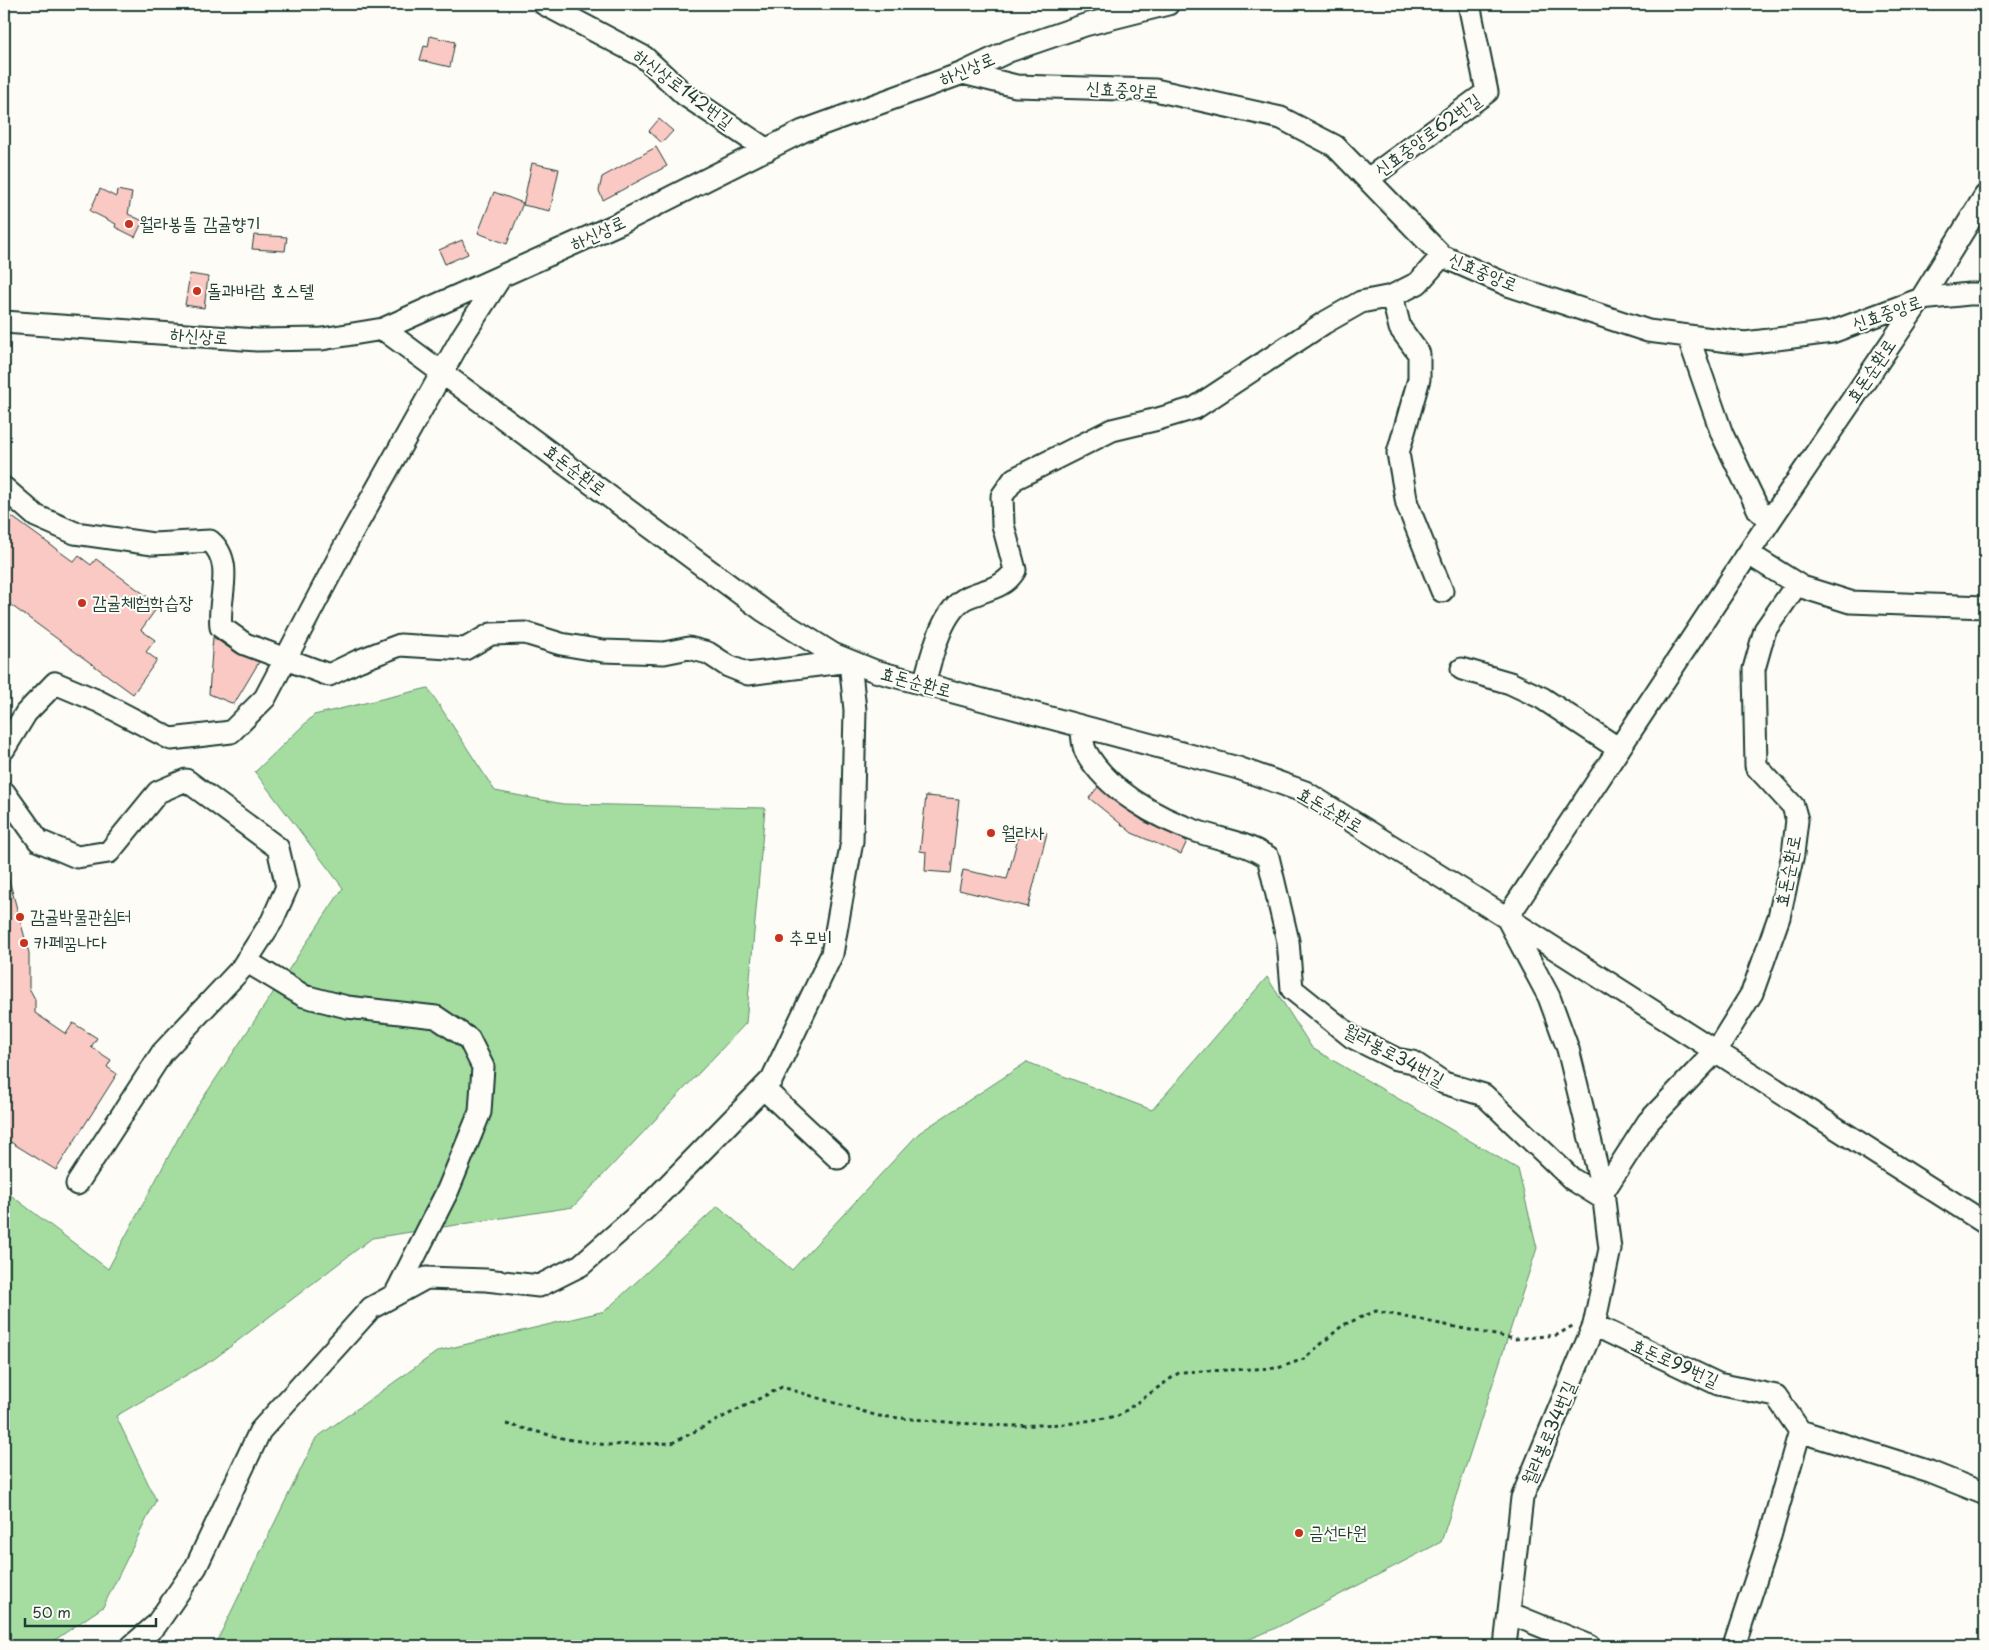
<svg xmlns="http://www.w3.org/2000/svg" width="1989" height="1650" viewBox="0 0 1989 1650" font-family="'Playpen Sans','Poor Story',sans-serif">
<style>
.green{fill:#a5dda1;stroke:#628d6a}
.building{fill:#fac9c3;stroke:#1f3d34}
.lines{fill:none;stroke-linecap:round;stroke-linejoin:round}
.minor-casing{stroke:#1f3d34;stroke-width:25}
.path{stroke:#1f3d34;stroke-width:3;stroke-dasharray:4 4;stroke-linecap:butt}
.minor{stroke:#fdfcf7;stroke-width:21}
.poi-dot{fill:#c8321e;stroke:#fdfcf7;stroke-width:2}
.labels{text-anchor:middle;stroke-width:4;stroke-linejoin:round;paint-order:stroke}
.street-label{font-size:18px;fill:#1f3d34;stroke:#fdfcf7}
.poi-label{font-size:18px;fill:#1f3d34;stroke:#fdfcf7;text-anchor:start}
</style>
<rect width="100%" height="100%" fill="#fdfcf7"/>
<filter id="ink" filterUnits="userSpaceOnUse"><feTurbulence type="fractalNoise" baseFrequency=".02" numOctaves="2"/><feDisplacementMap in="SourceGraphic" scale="10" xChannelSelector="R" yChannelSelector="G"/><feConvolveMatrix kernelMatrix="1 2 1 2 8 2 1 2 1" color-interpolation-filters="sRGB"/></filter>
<g filter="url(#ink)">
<!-- green -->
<path class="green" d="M428,688L495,791L563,804L765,808L746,1023L573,1207L372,1238L214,1359L116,1416L156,1500L103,1607L46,1646H4V1190L108,1269L187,1122L343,888L255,772L314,715Z
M1267,977L1312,1048L1518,1169L1537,1248L1441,1542L1274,1629L1233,1646H211L216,1643L316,1438L438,1351L605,1311L718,1206L792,1270L919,1133L1027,1062L1152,1110Z"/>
<!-- building -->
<path class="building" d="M430,36L455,42L450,67L420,60L424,46L428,47Z
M659,119L673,131L662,143L649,131Z
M656,147L667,166L603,200L599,191L602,177Z
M532,163L559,169L550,211L523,205Z
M100,189L116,197L117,190L132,193L128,214L143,221L135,237L115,227L116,224L90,211Z
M494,192L523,203L507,244L478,233Z
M254,235L287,237L285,251L252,249Z
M462,240L468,254L445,264L439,250Z
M190,274L208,277L204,308L185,305Z
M4,511L74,562L79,556L91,565L96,559L159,605L141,630L155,640L146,652L157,660L133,694L4,600Z
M213,637L238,654L259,662L234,704L209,694Z
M1098,787L1143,821L1187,841L1181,854L1132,833L1089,798Z
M926,796L959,799L951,873L925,871L926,852L920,851Z
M1021,826L1047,833L1028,907L959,890L963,870L1007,879Z
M8,876L29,953V988L35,999V1013L66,1034L73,1023L97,1038L91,1047L111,1060L107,1067L117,1074L56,1170L4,1138V877Z"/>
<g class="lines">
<defs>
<path id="minor" d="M544,4L644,57L685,95L767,150
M963,73L1016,86L1155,90L1281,118L1335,146L1442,256L1508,285L1648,331L1745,343L1832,332L1921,299L1969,294H1985
M1368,179L1487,92L1469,4
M1392,296L1400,328L1419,354V379L1398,453L1407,504L1442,591
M4,322L257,340L322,339L383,329L620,223L803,131L963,73L1009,51L1085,25L1168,4
M383,329L764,611L833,654L875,671L1238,768L1305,792L1507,918L1985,1223
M1688,336L1722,434L1759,511L1771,519
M4,488L36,516L75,533L153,544L210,541C236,563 217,599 221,627L245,644L329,675L358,661L400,645L465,649L491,634L525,633L561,644L603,651L664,653L689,648L708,653L728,666L748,674L850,661L855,710L852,841L832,954L772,1079L647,1207L581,1265L539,1286L486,1280L426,1278L371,1308L260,1431L196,1567L156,1625L132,1646
M1749,554L1802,587L1850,602L1985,607
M1462,669L1510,683L1542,698L1619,749
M924,684C931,659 941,611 966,598C985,589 1004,589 1015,570L1003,525L1002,496L1014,479L1112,430L1158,419L1195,408L1324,323L1361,302L1392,296L1418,283L1442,256
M1081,726C1083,734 1082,745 1086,752C1107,790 1157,818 1196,831C1224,841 1242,841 1268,857L1288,941L1292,989L1352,1037L1396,1059L1413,1062L1444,1083L1484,1095L1572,1179L1604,1199
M4,749L26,713L55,683L98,701L171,739L231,732L265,698L347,542L462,337L500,278
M4,792L39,841L77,857L109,852L158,792L186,780L278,848L287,887L272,921L241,969L162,1053L77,1184
M1507,918L1771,519L1921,299L1985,196
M246,961L304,996L347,1007L436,1017L469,1039L483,1067L480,1112L448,1190L395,1295
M763,1088L838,1158
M1603,1192L1648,1122L1716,1051L1752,993L1779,917L1793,854L1797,820L1793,806L1756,766L1754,669L1765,630L1797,584
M1594,1325L1718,1384L1776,1396L1800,1431L1930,1472L1985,1494
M1509,1613L1590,1646
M1505,1646L1522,1498L1594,1325L1610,1249L1603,1192L1568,1049L1549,997L1507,918
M1734,1646L1770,1536L1800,1431"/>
</defs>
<!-- minor casing -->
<use href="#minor" class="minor-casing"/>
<!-- path -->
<path class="path" d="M506,1424L566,1439L607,1445L672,1443L782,1387L878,1416L958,1423L1011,1426L1067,1424L1118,1416L1180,1372L1278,1368L1304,1359L1343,1325L1376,1311L1515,1339L1557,1335L1574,1325"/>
<!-- minor -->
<use href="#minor" class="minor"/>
</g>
</g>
<!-- markers -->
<g class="poi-dot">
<circle cx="129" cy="224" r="5"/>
<circle cx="197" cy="291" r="5"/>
<circle cx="82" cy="603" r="5"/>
<circle cx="991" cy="833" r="5"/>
<circle cx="20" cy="917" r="5"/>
<circle cx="779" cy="938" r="5"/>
<circle cx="24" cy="943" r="5"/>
<circle cx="1299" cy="1533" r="5"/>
</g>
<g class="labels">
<!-- street labels -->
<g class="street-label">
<text transform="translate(967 69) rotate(-23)" y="6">하신상로</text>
<text transform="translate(683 89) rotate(37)" y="6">하신상로142번길</text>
<text transform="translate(1122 90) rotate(3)" y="6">신효중앙로</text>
<text transform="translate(1428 135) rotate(-36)" y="6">신효중앙로62번길</text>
<text transform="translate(598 233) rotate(-25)" y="6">하신상로</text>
<text transform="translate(1483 272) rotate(23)" y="6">신효중앙로</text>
<text transform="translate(1887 313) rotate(-19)" y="6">신효중앙로</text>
<text transform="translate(199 336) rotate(4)" y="6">하신상로</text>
<text transform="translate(1871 371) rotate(-56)" y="6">효돈순환로</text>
<text transform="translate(575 470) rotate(37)" y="6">효돈순환로</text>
<text transform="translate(916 682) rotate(15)" y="6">효돈순환로</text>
<text transform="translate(1330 810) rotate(30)" y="6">효돈순환로</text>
<text transform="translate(1788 871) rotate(-79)" y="6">효돈순환로</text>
<text transform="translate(1394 1055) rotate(28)" y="6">월라봉로34번길</text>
<text transform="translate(1675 1363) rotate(24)" y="6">효돈로99번길</text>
<text transform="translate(1549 1433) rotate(-67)" y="6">월라봉로34번길</text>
</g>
<!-- poi labels -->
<g class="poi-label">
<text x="139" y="230">월라봉뜰 감귤향기</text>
<text x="207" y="297">돌과바람 호스텔</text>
<text x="92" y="609">감귤체험학습장</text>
<text x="1001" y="839">월라사</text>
<text x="30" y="923">감귤박물관쉼터</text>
<text x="789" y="944">추모비</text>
<text x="34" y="949">카페꿈나다</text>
<text x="1309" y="1539">금선다원</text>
</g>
</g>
<!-- margin -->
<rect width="1989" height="1650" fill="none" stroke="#fdfcf7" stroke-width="20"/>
<rect x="10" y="10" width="1969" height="1630" fill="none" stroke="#1f3d34" stroke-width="2" filter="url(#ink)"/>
<!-- scale -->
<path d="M25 1618v8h131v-8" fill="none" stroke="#1f3d34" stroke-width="2.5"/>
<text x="32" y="1618" font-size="15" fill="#1f3d34" stroke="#fdfcf7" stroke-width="4" paint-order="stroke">50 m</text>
</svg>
